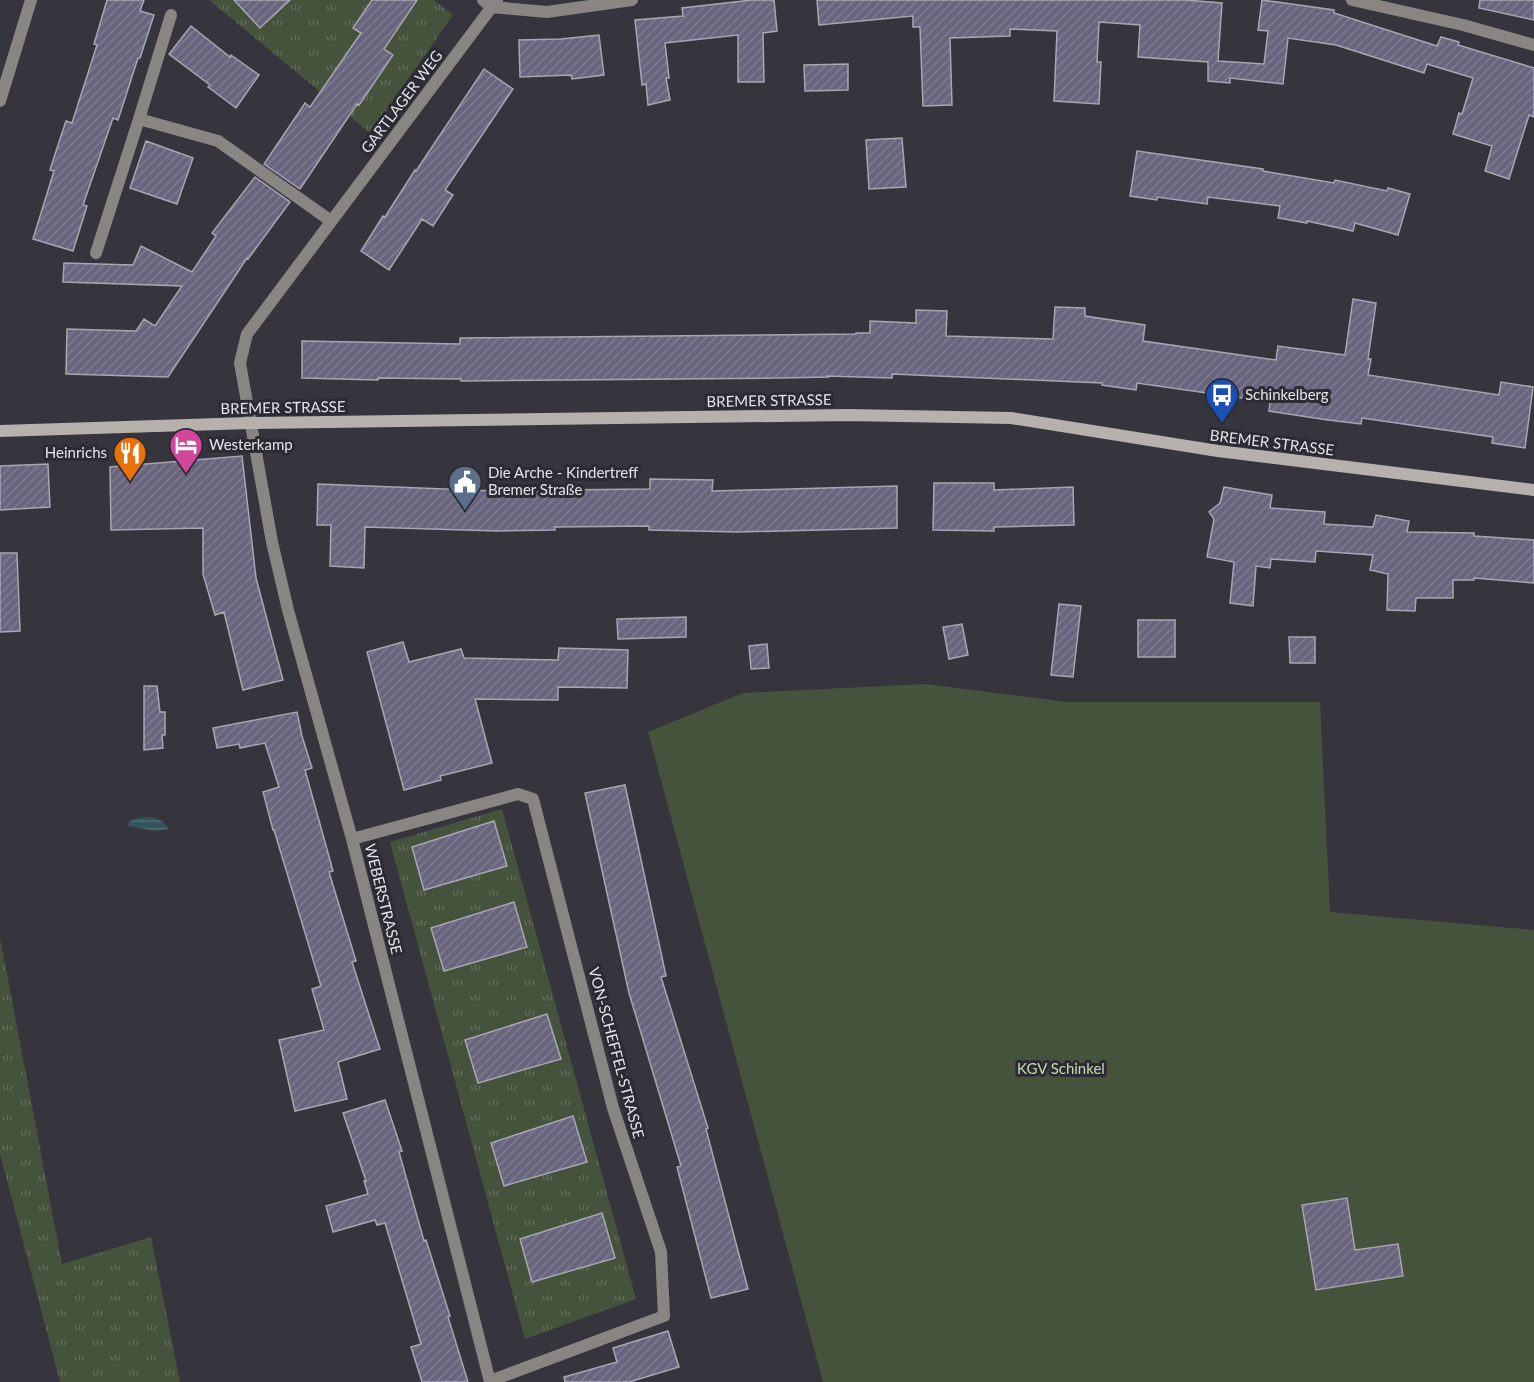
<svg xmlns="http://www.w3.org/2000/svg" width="1534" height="1382" viewBox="0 0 1534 1382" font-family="Lato,sans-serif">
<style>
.grass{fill:url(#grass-tufts)}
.garden{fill:#45523c}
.water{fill:url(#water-rules)}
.building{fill:url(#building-hatch);stroke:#a8a6b0;stroke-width:1.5}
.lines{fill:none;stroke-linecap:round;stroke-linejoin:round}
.minor{stroke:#888582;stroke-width:12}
.secondary{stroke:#b6b1ac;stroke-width:12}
.labels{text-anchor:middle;stroke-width:6;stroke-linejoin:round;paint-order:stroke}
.street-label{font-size:15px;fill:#e3e3e8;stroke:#2c2b33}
.poi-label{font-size:15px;fill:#e3e3e8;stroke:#2c2b33;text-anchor:start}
.park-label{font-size:15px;fill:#c1dcac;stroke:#2c2b33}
</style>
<defs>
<pattern id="grass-tufts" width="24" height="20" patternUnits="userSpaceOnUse" patternTransform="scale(1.5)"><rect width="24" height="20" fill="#45523c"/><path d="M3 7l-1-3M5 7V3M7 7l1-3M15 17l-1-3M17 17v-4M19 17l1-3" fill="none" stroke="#606b58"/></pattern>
<pattern id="water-rules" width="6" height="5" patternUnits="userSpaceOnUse" patternTransform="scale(1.5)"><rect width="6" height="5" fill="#33545c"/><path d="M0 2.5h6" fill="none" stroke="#506c73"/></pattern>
<pattern id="building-hatch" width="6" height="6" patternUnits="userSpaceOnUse" patternTransform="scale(1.5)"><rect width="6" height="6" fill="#69657f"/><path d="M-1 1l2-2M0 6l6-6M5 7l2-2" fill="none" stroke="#7e7b91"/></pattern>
</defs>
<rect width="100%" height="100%" fill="#36353d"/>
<!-- grass -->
<path class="grass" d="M209,0H434L453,15L370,133Z
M502,809L636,1299L525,1339L390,842Z
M0,937L62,1264L151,1237L180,1382H60L0,1154Z"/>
<!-- garden -->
<path class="garden" d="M926,684L1067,702H1320L1330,912L1534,930V1382H823L648,732L743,693Z"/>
<!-- water -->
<path class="water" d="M147,817C158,817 163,821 169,829L156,831L128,826C129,818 139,818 147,817Z"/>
<!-- building -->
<path class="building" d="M107,0H144L140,11L154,15L140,58H138L118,120L113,118L83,205L87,206L73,251L33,239L54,171L50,170L58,145L66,121L72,123L97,45L94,44Z
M234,0H290L260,28Z
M372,0H417L384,49L393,55L359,105L357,104L300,189L264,164L305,103L310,107L361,33L353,28Z
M752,0H774L777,31L763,33L764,82H738V35L665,43L669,78H666L670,100L648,105L646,84L642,85L635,20L683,16L682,8Z
M817,0H1186L1222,3L1218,61L1264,64L1268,31L1258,30L1262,0L1334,10V13L1437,46L1441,37L1459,42L1458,45L1534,68V117L1529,115L1509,179L1485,171L1492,146L1453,134L1459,113L1462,114L1473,78L1427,64L1424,73L1336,45L1288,38L1283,84L1230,78V83L1208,81V62L1138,57L1140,25L1099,22L1097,62H1101L1099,104L1054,101L1057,31L1010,29V36L950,38L952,105L923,106L920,27H913V16L819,25Z
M1480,0H1534V20L1479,8Z
M191,26L230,57L231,55L259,75L236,108L208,87L210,85L169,54Z
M599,35L604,75L572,79L571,75L520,77L519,40L561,39Z
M848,64V90L805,91L804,65Z
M484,69L513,89L445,190L453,195L433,226L422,219L389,270L361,251L383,216L385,217L415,170L416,171Z
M902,138L906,187L869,189L866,140Z
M146,141L193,158L177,204L130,188Z
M1137,151L1263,169V171L1334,183L1335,180L1387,191L1388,188L1410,194L1398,235L1355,223L1353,231L1307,221V223L1278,218L1280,206L1208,197L1207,204L1157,197V200L1130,196Z
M255,177L290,202L248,259L247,258L168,377L66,374L67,329L136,331L144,319L155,326L182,286L63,282L64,263L133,265L141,246L192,272L216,236L212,233Z
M1353,299L1376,303L1368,359H1371L1368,375L1499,395L1501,382L1533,387L1525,448L1492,443L1493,437L1362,418L1361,424L1328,420L1269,411L1270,402L1137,383L1136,390L1102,385V383L892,374V378L827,376L828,377L779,378L461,381V379L378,378V380L302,378V341L460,344V338L856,334V333H870V321L916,323V310L947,311L946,336L1053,339L1055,307L1085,308V316L1145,325L1143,341L1276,360L1278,346L1345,355Z
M242,456L256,578L283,680L243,690L224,612L215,615L203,574V528L111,530L110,467Z
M48,464L50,507L0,510V466Z
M650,479L713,480L712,491L897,486V528L738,532L649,530V526L555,527V530L497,531L365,527L364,568L330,566L331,525H317L318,484L496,491V489L553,487V490L650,489Z
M934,483H994V490L1073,487L1074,525L994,527V531L933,530Z
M1224,487L1272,495L1270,508L1325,512L1324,524L1373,527L1376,515L1409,521L1407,532L1474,533V536L1534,540V583L1474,578V580H1453V598H1416L1415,611L1387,610L1388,574L1370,570L1373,555L1316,551L1315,562L1271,559L1270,568L1256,566L1253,606L1230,603L1234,562L1207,557L1214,519L1209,512L1220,503Z
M0,553H17L20,631L0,632Z
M1059,604L1081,606L1073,677L1051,675Z
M686,617V637L618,639L617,619Z
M1138,620H1175V657H1138Z
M962,624L968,655L949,659L943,627Z
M1289,637H1315V663H1290Z
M403,642L409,662L461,649L464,658L558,660L559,648L628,650L627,688L558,687V700L475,699L492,763L440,776L441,780L404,790L367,652Z
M767,644L769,668L751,669L749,646Z
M144,686H157L160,712H165V735H162L163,748L144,750Z
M297,712L302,736L312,768L305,770L333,871L329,872L356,961L352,962L380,1049L338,1062L347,1099L295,1111L279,1040L324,1030L312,989L321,986L274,830H273L263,792L279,787L265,743L240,748L239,744L217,748L213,728Z
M625,785L666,976L661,977L708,1128L706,1129L748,1289L711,1298L677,1167L681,1166L629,993L585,793Z
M494,821L507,866L424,890L412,847Z
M514,902L527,947L444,971L431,928Z
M547,1014L561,1059L478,1083L465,1040Z
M385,1100L402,1151L399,1152L424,1241L426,1240L450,1316L448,1317L468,1382H422L411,1347L421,1344L385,1223L377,1225L375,1220L333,1232L326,1206L368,1194L364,1181H366L343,1113Z
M573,1116L587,1162L504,1186L491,1143Z
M1347,1198L1355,1250L1398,1244L1403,1276L1316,1290L1302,1205Z
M602,1213L615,1258L532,1282L520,1239Z
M668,1331L679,1367L629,1382H565L564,1377L617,1362L613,1348Z"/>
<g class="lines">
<!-- minor -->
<path class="minor" d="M483,0L492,7L547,12L632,0
M1352,0L1463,25L1534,45
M0,101L31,0
M139,119L171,15
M96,253L139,119L218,141L331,221
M352,839L518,794L533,799L613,1108L661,1252L664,1316L490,1381
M490,1382L352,839L288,610L272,542L240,363L247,334L497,0"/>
<!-- secondary -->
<path class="secondary" d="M0,431L250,423L847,415L1011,418L1218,451L1534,490"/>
</g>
<!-- icons -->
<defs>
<symbol id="bus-pin" viewBox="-11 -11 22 30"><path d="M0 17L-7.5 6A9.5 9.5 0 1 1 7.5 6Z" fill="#1a4fb4" stroke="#2c2b33"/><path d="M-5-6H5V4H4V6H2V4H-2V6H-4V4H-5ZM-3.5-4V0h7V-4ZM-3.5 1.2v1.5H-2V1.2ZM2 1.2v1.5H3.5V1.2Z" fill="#fff"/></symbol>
<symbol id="hotel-pin" viewBox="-11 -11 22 30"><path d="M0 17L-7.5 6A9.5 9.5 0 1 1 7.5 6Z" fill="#d1479c" stroke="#2c2b33"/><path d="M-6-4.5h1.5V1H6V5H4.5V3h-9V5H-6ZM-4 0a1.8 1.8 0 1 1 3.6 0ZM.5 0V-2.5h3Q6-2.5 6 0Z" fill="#fff"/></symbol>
<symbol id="restaurant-pin" viewBox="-11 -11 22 30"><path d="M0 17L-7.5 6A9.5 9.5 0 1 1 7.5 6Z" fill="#e8710a" stroke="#2c2b33"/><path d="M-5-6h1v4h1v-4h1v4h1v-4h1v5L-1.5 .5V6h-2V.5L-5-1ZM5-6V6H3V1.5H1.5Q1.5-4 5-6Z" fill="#fff"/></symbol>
<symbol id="civic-pin" viewBox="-11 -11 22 30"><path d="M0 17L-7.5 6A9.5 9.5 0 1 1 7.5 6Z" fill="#5c6f8a" stroke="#2c2b33"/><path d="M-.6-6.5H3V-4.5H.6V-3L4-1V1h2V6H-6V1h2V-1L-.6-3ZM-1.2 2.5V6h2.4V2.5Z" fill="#fff"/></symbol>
</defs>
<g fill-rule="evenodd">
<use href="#bus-pin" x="1203" y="376" width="38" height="52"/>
<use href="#hotel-pin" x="167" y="426" width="38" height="52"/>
<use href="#restaurant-pin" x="111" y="434" width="38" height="52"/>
<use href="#civic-pin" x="446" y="463" width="38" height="52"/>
</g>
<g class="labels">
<!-- street labels -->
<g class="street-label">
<text transform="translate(402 102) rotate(-53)" y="5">GARTLAGER WEG</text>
<text transform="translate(769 401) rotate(-1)" y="5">BREMER STRASSE</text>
<text transform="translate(283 408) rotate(-1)" y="5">BREMER STRASSE</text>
<text transform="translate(1272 443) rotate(7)" y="5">BREMER STRASSE</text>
<text transform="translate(383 899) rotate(76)" y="5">WEBERSTRASSE</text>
<text transform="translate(616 1053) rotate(75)" y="5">VON-SCHEFFEL-STRASSE</text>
</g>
<!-- poi labels -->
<g class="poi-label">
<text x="1245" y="400">Schinkelberg</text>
<text x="209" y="450">Westerkamp</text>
<text x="107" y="458" text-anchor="end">Heinrichs</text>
<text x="488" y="478">Die Arche - Kindertreff<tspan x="488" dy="17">Bremer Straße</tspan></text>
</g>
<!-- park labels -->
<g class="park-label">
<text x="1061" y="1074">KGV Schinkel</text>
</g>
</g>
</svg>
